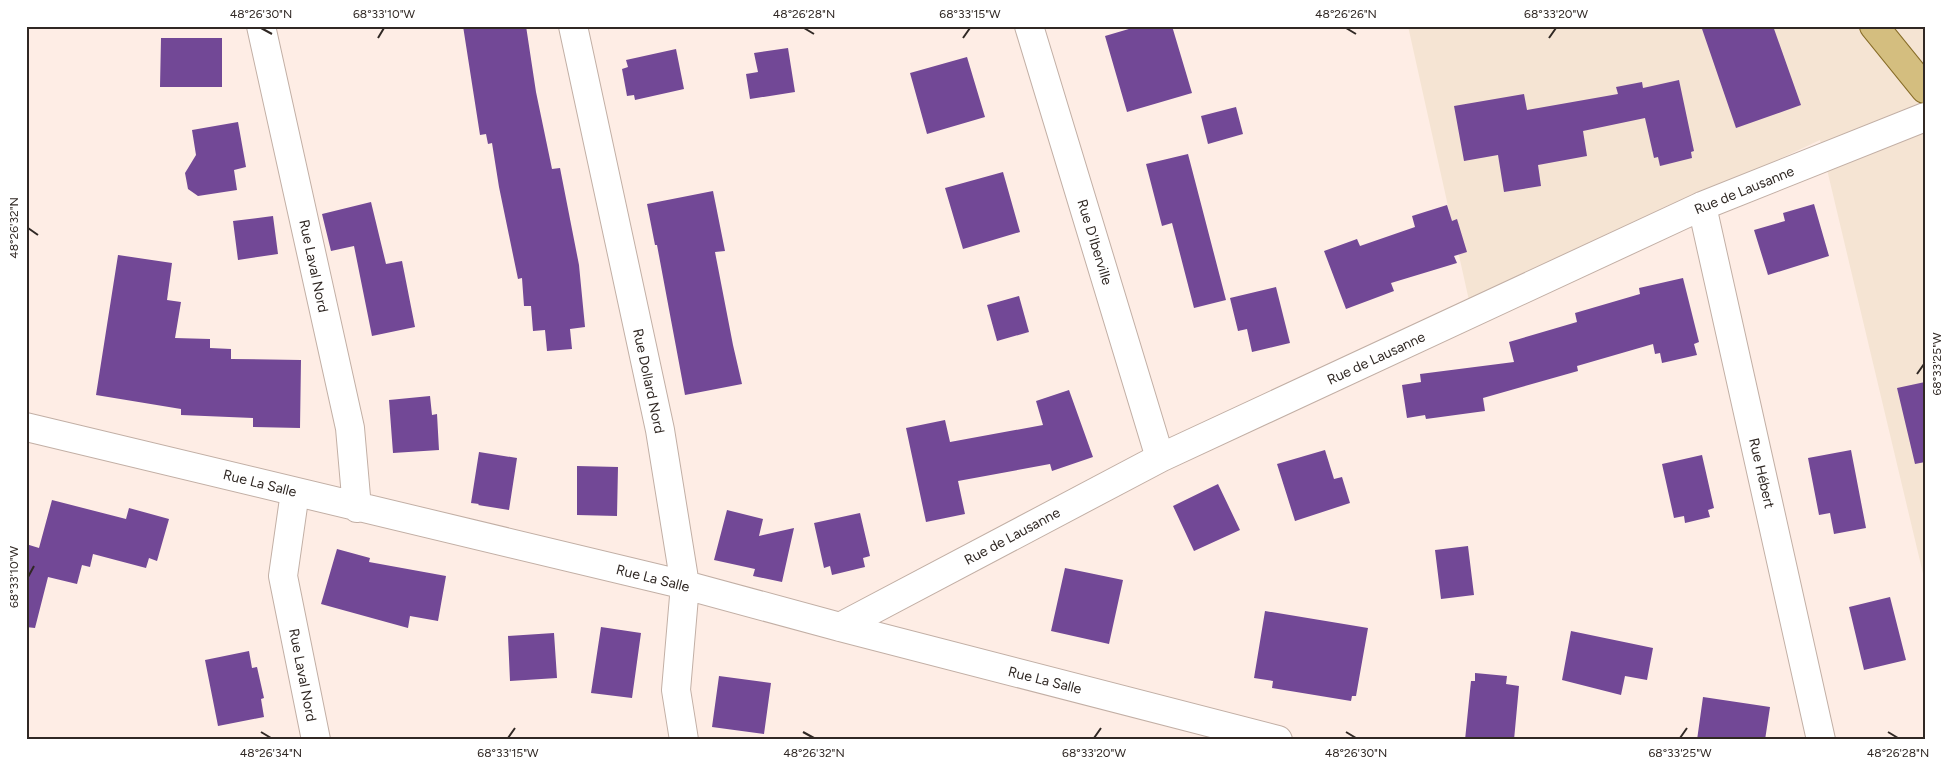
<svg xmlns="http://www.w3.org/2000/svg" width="1951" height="766" viewBox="0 0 1951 766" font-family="Figtree,sans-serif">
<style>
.commercial{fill:#f5e4d3}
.building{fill:#724896}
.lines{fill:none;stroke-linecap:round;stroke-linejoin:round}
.minor-casing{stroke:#c2afa5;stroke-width:30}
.primary-casing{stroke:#886d28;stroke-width:30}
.minor{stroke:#fff;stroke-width:28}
.primary{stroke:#d4be7f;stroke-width:28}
.ticks{fill:none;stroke:#302824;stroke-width:2}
.labels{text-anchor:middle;stroke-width:5;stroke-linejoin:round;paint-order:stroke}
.street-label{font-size:14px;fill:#302824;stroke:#fff}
.neatline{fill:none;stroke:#302824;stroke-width:2}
.ticks-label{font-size:12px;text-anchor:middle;fill:#302824}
</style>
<rect width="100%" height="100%" fill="#feede5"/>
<!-- commercial -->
<path class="commercial" d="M1408,26H1925V582L1820,140L1470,305Z"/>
<!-- building -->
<path class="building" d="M463,26H526L536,92L552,169L560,168L579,265L585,327L570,329L572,349L547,351L545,330L533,331L531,306H524L522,278L518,279L499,187L492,143L488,144L486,134L480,135Z
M1139,26H1172L1192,93L1127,112L1105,36Z
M1701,26H1773L1801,105L1736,128Z
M161,38H222V87H160Z
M788,48L795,92L750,99L746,74L758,72L754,53Z
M676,49L684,89L635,100L634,95L627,96L622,69L628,67L626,60Z
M967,57L985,117L927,134L910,73Z
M1679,80L1694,151L1691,152L1692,158L1660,166L1658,157L1654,158L1645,118L1583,131L1587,156L1538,165L1541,186L1504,192L1498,155L1464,161L1454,106L1524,94L1527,110L1618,94L1616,87L1642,82L1643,88Z
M1236,107L1243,134L1208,144L1201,116Z
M238,122L246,167L234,170L237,190L198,196L188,189L185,173L196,155L192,130Z
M1188,154L1226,300L1194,308L1172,223L1162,226L1146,164Z
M1003,172L1020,232L963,249L945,188Z
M713,191L725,251L715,252L733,345L742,384L685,395L657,245H655L647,204Z
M371,202L386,264L402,261L415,327L372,336L354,246L331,251L322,214Z
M1814,204L1829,256L1768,275L1754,230L1785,221L1783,213Z
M1447,205L1452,221L1457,219L1467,252L1454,256L1457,263L1391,283L1394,291L1346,309L1324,251L1357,239L1360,246L1415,227L1412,216Z
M273,216L278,254L238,260L233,221Z
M118,255L172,263L167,300L181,302L175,338L210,339V348L231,349V359L301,360L300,428L253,427V418L181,415V409L96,395Z
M1683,278L1699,342L1694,344L1697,355L1662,363L1660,353L1655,354L1653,344L1577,366L1578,371L1483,398L1485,411L1426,419L1425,415L1407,418L1402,385L1421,382L1420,374L1514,362L1509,342L1577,322L1575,313L1640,294L1639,288Z
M1276,287L1290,343L1252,352L1247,329L1238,331L1230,298Z
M1019,296L1029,332L997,341L987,305Z
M1925,382V462L1915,464L1897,388Z
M1069,390L1093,457L1052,471L1050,464L958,481L965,514L926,522L906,428L945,420L950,442L1043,425L1036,401Z
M430,396L432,415L437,414L439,450L393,453L389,400Z
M1325,450L1334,479L1342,477L1350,503L1295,521L1277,464Z
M1851,450L1866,528L1834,534L1830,513L1819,515L1808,458Z
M479,452L517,458L509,510L478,505L479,504L471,503Z
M1702,455L1714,508L1708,510L1710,517L1685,523L1684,516L1674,518L1662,464Z
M577,466L618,467L617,516L577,515Z
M1218,484L1240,530L1194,551L1173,506Z
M52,500L126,519L129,508L169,519L157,561L149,558L146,568L93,554L90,567L82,565L77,584L48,577L35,628L26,627V544L39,548Z
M727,510L763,519L759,536L794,528L782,582L753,576L755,569L714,560Z
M860,513L870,556L863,558L865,567L832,575L830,566L824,568L814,523Z
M1468,546L1474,595L1441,599L1435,550Z
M337,549L370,558L369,562L446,576L438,621L410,616L408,628L321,604Z
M1065,568L1123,580L1109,644L1051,631Z
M1890,597L1906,660L1864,670L1849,607Z
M1265,611L1368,628L1356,696H1352L1351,701L1272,688L1273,681L1254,678Z
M601,627L641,633L632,698L591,693Z
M1571,631L1653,648L1647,680L1625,676L1621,695L1562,680Z
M554,633L557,678L510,681L508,636Z
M249,651L252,668L257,667L264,698L261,699L264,717L218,726L205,660Z
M1475,673L1507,676L1506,684L1519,686L1514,740H1465L1471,681H1475Z
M719,676L771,683L764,734L712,727Z
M1703,697L1770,707L1765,740H1697Z"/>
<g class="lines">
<defs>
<path id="minor" d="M261,26L350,428L357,508
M573,26L660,430L685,585L676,690L684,740
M1029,26L1160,458
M1702,206L1821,740
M26,427L685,585L840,627L1278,740
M295,492L283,576L316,740
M840,627L1160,458L1702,206L1925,117"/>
<path id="primary" d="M1874,26L1925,89"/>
</defs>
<!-- minor casing -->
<use href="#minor" class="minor-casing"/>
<!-- primary casing -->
<use href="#primary" class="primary-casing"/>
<!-- minor -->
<use href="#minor" class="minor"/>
<!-- primary -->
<use href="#primary" class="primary"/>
</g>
<!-- ticks -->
<path class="ticks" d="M261,28L272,34M804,28L814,34M1346,28L1356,34M378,38L384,28M963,38L970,28M1549,38L1556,28M28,228L38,235M1917,374L1924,364M28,577L34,566M261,732L271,738M803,732L814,738M1346,732L1356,738M1888,732L1898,738M508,738L515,728M1094,738L1101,728M1680,738L1687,728"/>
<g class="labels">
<!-- street labels -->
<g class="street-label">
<text transform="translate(1744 190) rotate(-22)" y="5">Rue de Lausanne</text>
<text transform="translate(1095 242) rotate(73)" y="5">Rue D'Iberville</text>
<text transform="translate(314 266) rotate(78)" y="5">Rue Laval Nord</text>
<text transform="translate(1376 358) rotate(-25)" y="5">Rue de Lausanne</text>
<text transform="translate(649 381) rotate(78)" y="5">Rue Dollard Nord</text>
<text transform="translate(1762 473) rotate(77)" y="5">Rue Hébert</text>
<text transform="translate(260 483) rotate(14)" y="5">Rue La Salle</text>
<text transform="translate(1012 536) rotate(-28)" y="5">Rue de Lausanne</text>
<text transform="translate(653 578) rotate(14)" y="5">Rue La Salle</text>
<text transform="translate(303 675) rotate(79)" y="5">Rue Laval Nord</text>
<text transform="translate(1045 680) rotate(14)" y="5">Rue La Salle</text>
</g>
</g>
<!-- border -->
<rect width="1951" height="766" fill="none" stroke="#ffffff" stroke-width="55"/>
<rect x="28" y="28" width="1896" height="710" class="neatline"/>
<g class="ticks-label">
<text x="261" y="18">48°26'30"N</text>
<text x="384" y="18">68°33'10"W</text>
<text x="804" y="18">48°26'28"N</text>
<text x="970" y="18">68°33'15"W</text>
<text x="1346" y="18">48°26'26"N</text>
<text x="1556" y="18">68°33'20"W</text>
<text transform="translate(14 228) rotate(-90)" y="4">48°26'32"N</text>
<text transform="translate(1937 364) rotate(-90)" y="4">68°33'25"W</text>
<text transform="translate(14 577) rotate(-90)" y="4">68°33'10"W</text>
<text x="271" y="757">48°26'34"N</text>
<text x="508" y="757">68°33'15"W</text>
<text x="814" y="757">48°26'32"N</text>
<text x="1094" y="757">68°33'20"W</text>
<text x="1356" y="757">48°26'30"N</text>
<text x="1680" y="757">68°33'25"W</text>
<text x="1898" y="757">48°26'28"N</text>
</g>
</svg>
